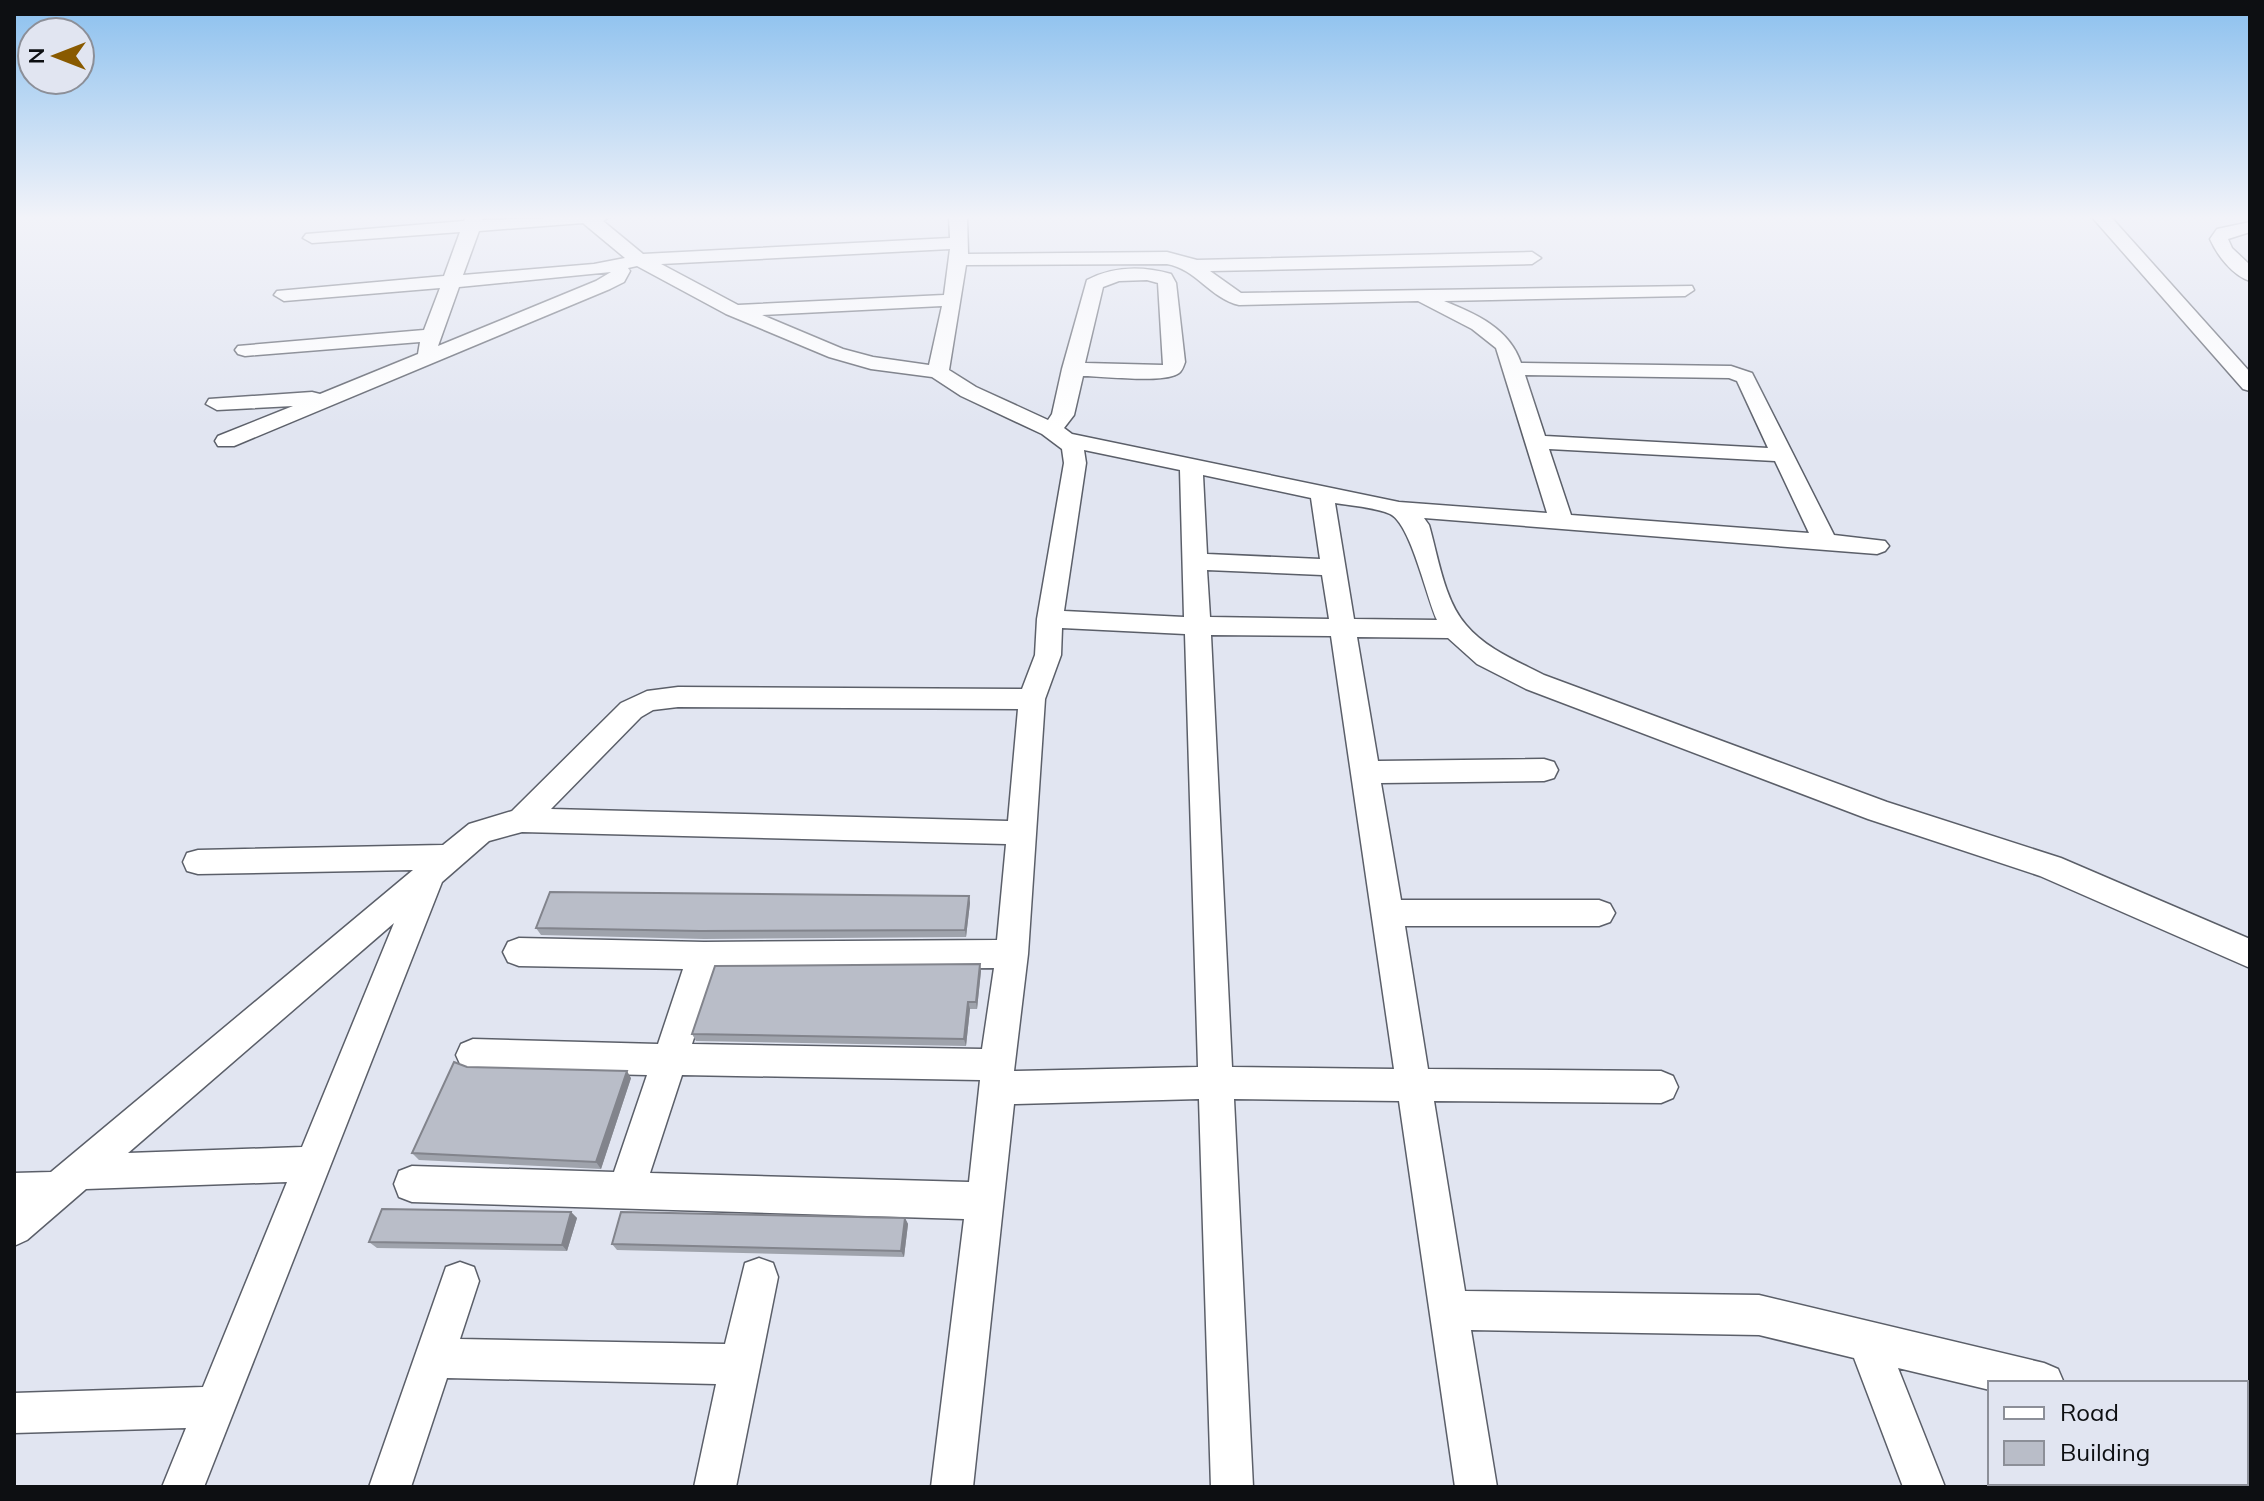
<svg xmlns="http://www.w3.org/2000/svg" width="2264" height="1501" viewBox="0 0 2264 1501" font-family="Mulish,sans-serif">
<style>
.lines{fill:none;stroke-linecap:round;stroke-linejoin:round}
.minor-casing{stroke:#5b5f69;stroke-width:3}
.minor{fill:#fff;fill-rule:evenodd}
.wall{fill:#9fa3ac}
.shaded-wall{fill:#82848c}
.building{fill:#b9bdc8;stroke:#82848c;stroke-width:2}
</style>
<rect width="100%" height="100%" fill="#e1e5f1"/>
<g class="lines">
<defs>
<path id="minor" d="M466,216H484L482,220L611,216L603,221L643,254L950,238L949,216H967L968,254L1167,252L1197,260L1532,252L1541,258L1532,264L1210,271L1241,293L1692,286L1694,290L1685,296L1444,301C1476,314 1509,328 1521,363L1731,366L1752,373L1834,535L1885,541L1889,546L1885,551L1877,554L1424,518L1429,525C1438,556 1444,600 1466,625C1486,649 1517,661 1544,675L1887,802L2061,858L2250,939V968L2040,876L1868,819L1526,689L1477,664L1448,638L1357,637L1378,761L1544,759L1554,762L1558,770L1554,778L1544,781L1381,783L1401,900H1599L1610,904L1615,913L1610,922L1599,926H1405L1428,1069L1661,1071L1673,1076L1678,1087L1673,1098L1661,1103L1434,1101L1465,1291L1759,1295L2044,1363L2058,1369L2064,1383H1990V1390L1898,1368L1945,1487H1903L1854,1358L1759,1335L1471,1330L1497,1487H1455L1399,1101L1234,1099L1253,1487H1211L1199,1099L1014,1104L973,1487H931L964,1219L412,1202L399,1197L394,1184L399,1171L412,1166L614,1172L647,1075L473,1071L461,1066L456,1055L461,1044L473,1039L658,1044L683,969L519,966L508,962L503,952L508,942L519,938L704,942L997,940L1006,844L522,832L489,841L442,882L204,1487H162L186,1428L14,1433V1393L203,1387L287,1182L86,1189L27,1240L14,1246V1173L51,1172L413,870L198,874L187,871L183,862L187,853L198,850L443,845L469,824L512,811L621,703L647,691L678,687L1022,689L1035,655L1037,619L1064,463L1062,449L1042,434L961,396L932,377L871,369L829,357L726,314L637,266L628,268L630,271L624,282L610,289L234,446H218L215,441L218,436L293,406L217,410L206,404L209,399L312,392L320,394L418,354L420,342L245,356L238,354L235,350L238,346L424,330L440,288L284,301L274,295L277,291L444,276L460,232L312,243L303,238L306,234L464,221ZM583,223L625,258L594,264L463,275L479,231ZM950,249L944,295L738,305L661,264ZM1167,264C1196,269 1210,298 1239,305L1418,301L1472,329L1496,348L1547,513L1399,502L1072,434L1064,428L1074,415L1083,376C1102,376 1165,384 1179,373C1182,371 1184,365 1185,362L1176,283L1171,274C1142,266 1114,266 1087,280L1062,369L1052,414L1048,420L976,387L949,370L966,265ZM611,272L596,281L438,346L459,287ZM1147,280L1158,283L1163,365L1085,363L1103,287L1119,281ZM942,306L929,365L873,357L843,349L762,315ZM1525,375L1729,378L1737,381L1768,448L1545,436ZM1549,449L1775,461L1809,533L1571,515ZM1084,450L1180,470L1184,617L1064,611L1086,463ZM1203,475L1311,498L1320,559L1207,554ZM1335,503C1352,506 1374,507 1390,514C1411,524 1426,596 1437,620L1354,619ZM1207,570L1322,575L1329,619L1210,617ZM1062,628L1185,634L1198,1067L1014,1071L1028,954L1045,699L1061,655ZM1211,635L1331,636L1394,1069L1232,1067ZM678,707L1018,709L1008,821L551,809L641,717L653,710ZM394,923L302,1147L128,1153ZM994,968L982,1049L692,1044L716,970ZM682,1075L980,1080L969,1182L650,1173Z
M2091,216H2110L2250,372V391L2243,389Z
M2250,222V232L2228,239L2232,248L2250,265V281C2233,276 2217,255 2210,239L2217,229Z
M759,1258L773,1263L778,1277L736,1487H694L716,1384L447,1378L411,1487H369L446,1267L460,1262L474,1267L479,1281L460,1339L725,1344L745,1263Z
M2246,1410L2250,1411V1453L2246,1452Z"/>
</defs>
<!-- minor casing -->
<use href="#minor" class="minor-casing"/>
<!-- minor -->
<use href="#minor" class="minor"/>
</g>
<!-- wall -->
<path class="wall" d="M969,896L970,903L966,937L704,939L541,935L536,928Z
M981,971L977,1009H970L966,1046L696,1041L692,1034Z
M467,1067L631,1078L601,1169L419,1160L412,1153Z
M571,1212L577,1218L567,1251L377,1248L369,1242Z
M905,1218L908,1224L904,1257L617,1250L612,1244Z"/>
<!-- shaded-wall -->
<path class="shaded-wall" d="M969,896L970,903L966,937L965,930Z
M980,964L981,971L977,1009L976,1002Z
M968,1002L970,1009L966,1046L964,1039Z
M627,1071L631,1078L601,1169L596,1162Z
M571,1212L577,1218L567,1251L562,1245Z
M905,1218L908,1224L904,1257L901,1251Z"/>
<!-- building -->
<path class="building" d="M550,892L969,896L965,930L700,931L536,928Z
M980,964L976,1002H968L964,1039L692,1034L715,966Z
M454,1062L467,1067L627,1071L596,1162L412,1153Z
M382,1209L571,1212L562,1245L369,1242Z
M621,1212L905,1218L901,1251L612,1244Z"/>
<!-- sky -->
<linearGradient id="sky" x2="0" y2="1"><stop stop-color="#8bc0ee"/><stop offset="0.51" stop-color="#f2f3f9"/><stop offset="1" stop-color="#f2f3f9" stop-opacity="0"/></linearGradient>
<rect width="2264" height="426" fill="url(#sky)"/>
<!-- border -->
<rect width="2264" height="1501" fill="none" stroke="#0d0f12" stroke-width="32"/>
<!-- legend -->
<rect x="1988" y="1381" width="260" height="104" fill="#e1e5f1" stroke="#8c8f98" stroke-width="2"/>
<rect x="2004" y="1407" width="40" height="12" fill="#ffffff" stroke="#8c8f98" stroke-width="2"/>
<text x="2060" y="1421" font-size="24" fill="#0d0f12">Road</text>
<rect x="2004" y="1441" width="40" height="24" fill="#b9bdc8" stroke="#8c8f98" stroke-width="2"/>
<text x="2060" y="1461" font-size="24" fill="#0d0f12">Building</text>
<!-- north arrow -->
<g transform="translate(56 56) rotate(270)"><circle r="38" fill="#e1e5f1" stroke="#8c8f98" stroke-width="2"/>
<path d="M0-6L14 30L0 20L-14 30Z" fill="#895a00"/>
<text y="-12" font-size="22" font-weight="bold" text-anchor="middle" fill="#0d0f12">N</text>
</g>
</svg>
